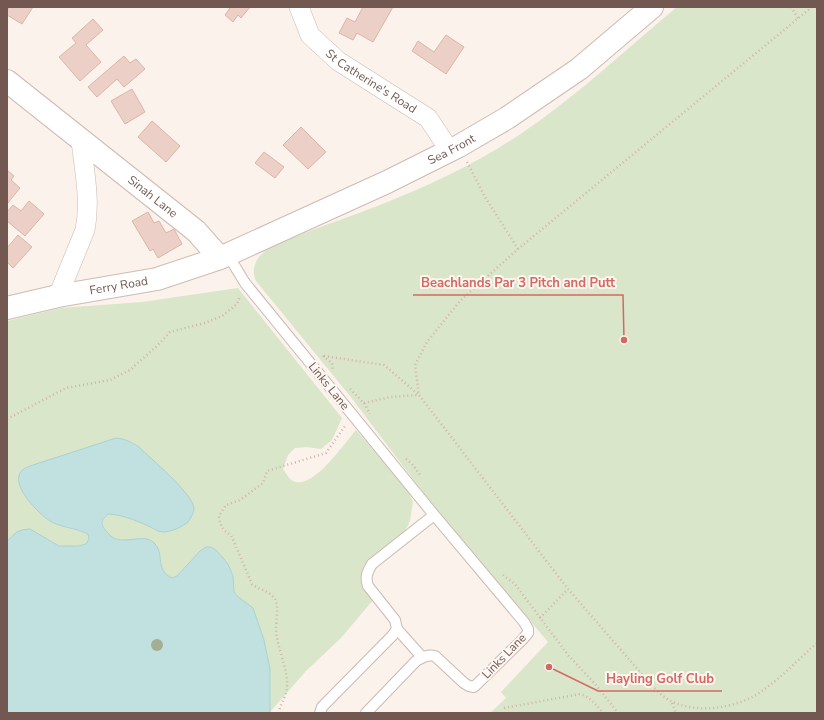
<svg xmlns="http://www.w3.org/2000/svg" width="824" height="720" viewBox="0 0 824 720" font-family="'Nunito Sans',sans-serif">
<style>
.green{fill:#dae6ca}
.water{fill:#c1e1e1;stroke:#a9d1d2}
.building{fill:#eccfc6;stroke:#dcb5a8}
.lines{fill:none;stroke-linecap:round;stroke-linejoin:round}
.lane-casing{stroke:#cbb9b2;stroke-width:12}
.street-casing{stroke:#cbb9b2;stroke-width:20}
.secondary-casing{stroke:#cfbbb3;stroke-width:24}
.path{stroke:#d1b3a9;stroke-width:2.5;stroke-dasharray:1 3;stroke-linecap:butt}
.lane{stroke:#fff;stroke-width:10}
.street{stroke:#fff;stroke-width:19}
.secondary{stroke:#fff;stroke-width:22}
.tree{fill:#a4ae93}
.labels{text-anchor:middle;stroke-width:4;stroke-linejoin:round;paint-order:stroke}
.street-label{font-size:12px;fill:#725851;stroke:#fdf6f1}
.leader{fill:none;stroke:#d36960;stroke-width:1.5}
.callout-dot{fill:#d36960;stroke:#fdf6f1;stroke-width:1.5}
.callout-label{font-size:13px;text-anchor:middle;font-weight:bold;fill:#d36960;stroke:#fdf6f1;stroke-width:4;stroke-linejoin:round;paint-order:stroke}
</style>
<rect width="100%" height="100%" fill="#faf2eb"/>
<!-- green -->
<path class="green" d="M677,7H817V713H490L506,698L501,692L548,642L434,507L350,396L256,281C251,270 255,259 264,252C273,244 287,240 297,236C326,224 356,215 385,203C433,184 479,162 522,133C577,96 626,49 677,7Z
M238,288L342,418L332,440L321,449L306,447L295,448L288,455L283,469C286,473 289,479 293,481C313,491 344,443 356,430L377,454L409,493L413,502L410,521L405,531L364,565C358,581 363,587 373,600L341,638L306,671L270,712V669L264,640L253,609L237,596L234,592L233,576L228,564L217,551H200L177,576L172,578C156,571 165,565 159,554C157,549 150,544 147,539C131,539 112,545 104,528C101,522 103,518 108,514C128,515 144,524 162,532L139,447L132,442L122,439L20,485C32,507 42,520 67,528C74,530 81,531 88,534L89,539L86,544L70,547L59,546L49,540L12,536L7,541V321L61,308L142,302Z"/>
<!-- water -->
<path class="water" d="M116,438C125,439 132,442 139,447C150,458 193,494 194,508C194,512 191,518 188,522C182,527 171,532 163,532C158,532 151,527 146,525C133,519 122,515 108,514C105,517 102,519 102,524C103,527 105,530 107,532C119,549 141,532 153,542C166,553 154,570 172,578L177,576L200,551L206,547H211L217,551L228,564L233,576L234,592L237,596L253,608L264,640L270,669V713H7V541L17,532L22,530L30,529L59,546H78L86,544L89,539L88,534C76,528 62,528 50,521C39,514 12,487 20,473C23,468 28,467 33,465Z"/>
<!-- building -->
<path class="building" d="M9,7H33L22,24L7,15V11Z
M228,7H250L241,18L238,15L233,22L225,15L230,8Z
M363,7H393L373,42L357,33L353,40L339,33L347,18L355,22Z
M93,19L103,30L86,45L101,62L80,81L59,57L76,43L72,38Z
M446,35L464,47L446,74L412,51L418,41L434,52Z
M124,56L130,63L136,59L145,69L124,87L117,79L97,97L88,87Z
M132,89L145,112L125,124L111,101Z
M152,121L180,146L166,162L138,137Z
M301,127L326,152L308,169L283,145Z
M264,152L284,167L275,178L255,163Z
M7,170L14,176L11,180L20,188L7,204Z
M29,201L44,214L25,236L7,221V212L13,205L21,211Z
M148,212L154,223L159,221L166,233L174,229L182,244L158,258L153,249L150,251L132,221Z
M18,235L32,247L13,268L7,262V248Z"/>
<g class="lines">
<defs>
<path id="lane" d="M228,255L245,283L430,510L524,622L528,629V633L522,640L474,687L469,686L464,683L435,656C428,654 423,657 416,661L366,713
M397,629L422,657
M320,713L322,707L392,636L397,629L395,620L368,586C365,578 367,572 372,564L434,515"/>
<g id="street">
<path id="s1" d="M299,7L310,35L338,61L428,118L450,151"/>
<path d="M58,296L85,230C91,200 84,170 81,140"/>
</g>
<g id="secondary">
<path id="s2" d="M7,81L196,231L220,258"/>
<path id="s3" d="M7,308L58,296L157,279L220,258L387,182L459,146L507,118L579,69L652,7"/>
</g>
</defs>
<!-- lane casing -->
<use href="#lane" class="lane-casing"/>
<!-- street casing -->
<use href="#street" class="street-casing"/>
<!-- secondary casing -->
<use href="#secondary" class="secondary-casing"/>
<!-- path -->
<path class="path" d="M791,7L798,18
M812,7L518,249L460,301L427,342L415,365L419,395L568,589L647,680C654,688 663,698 673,702C702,715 742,707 766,688C784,675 800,658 817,643
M467,162L485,197L518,249
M323,356L332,363L333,371
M324,356L384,365L419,395
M350,389L364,403L370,414
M364,403L391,397L418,395
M7,419L66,388L110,380L130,370L157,346L170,332L205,323L222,316L237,304L240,296
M406,459L412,464L421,476
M503,575L515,584L568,655L596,685L618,713
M540,618L568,589
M672,703L676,713
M504,708L580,694C591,697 596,705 603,713
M279,713C279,705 287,696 287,687C288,667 277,649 276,629C276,621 279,605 275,599C270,591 259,590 252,584L231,535C223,531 220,526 219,516L226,505L240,500L263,483L267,471L326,453L345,426"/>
<!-- lane -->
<use href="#lane" class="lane"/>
<!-- street -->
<use href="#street" class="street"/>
<!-- secondary -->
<use href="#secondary" class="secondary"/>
</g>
<!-- trees -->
<circle class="tree" cx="157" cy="645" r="6"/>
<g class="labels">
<!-- street labels -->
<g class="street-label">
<text dy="4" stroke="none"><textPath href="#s1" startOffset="107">St Catherine's Road</textPath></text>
<text dy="4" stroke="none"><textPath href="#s3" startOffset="475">Sea Front</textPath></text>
<text dy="4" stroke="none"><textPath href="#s2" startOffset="186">Sinah Lane</textPath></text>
<text dy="4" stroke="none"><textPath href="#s3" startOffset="114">Ferry Road</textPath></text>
<text transform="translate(329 386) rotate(51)" y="4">Links Lane</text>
<text transform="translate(504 656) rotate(-46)" y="4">Links Lane</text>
</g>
</g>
<!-- callouts -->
<path class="leader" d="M624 340L623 295H413M549 667L598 691H722"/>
<g class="callout-dot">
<circle cx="624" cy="340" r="4"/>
<circle cx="549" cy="667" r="4"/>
</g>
<g class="callout-label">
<text x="518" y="287">Beachlands Par 3 Pitch and Putt</text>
<text x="660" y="683">Hayling Golf Club</text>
</g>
<!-- border -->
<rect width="824" height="720" fill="none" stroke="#725851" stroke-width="16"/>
</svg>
